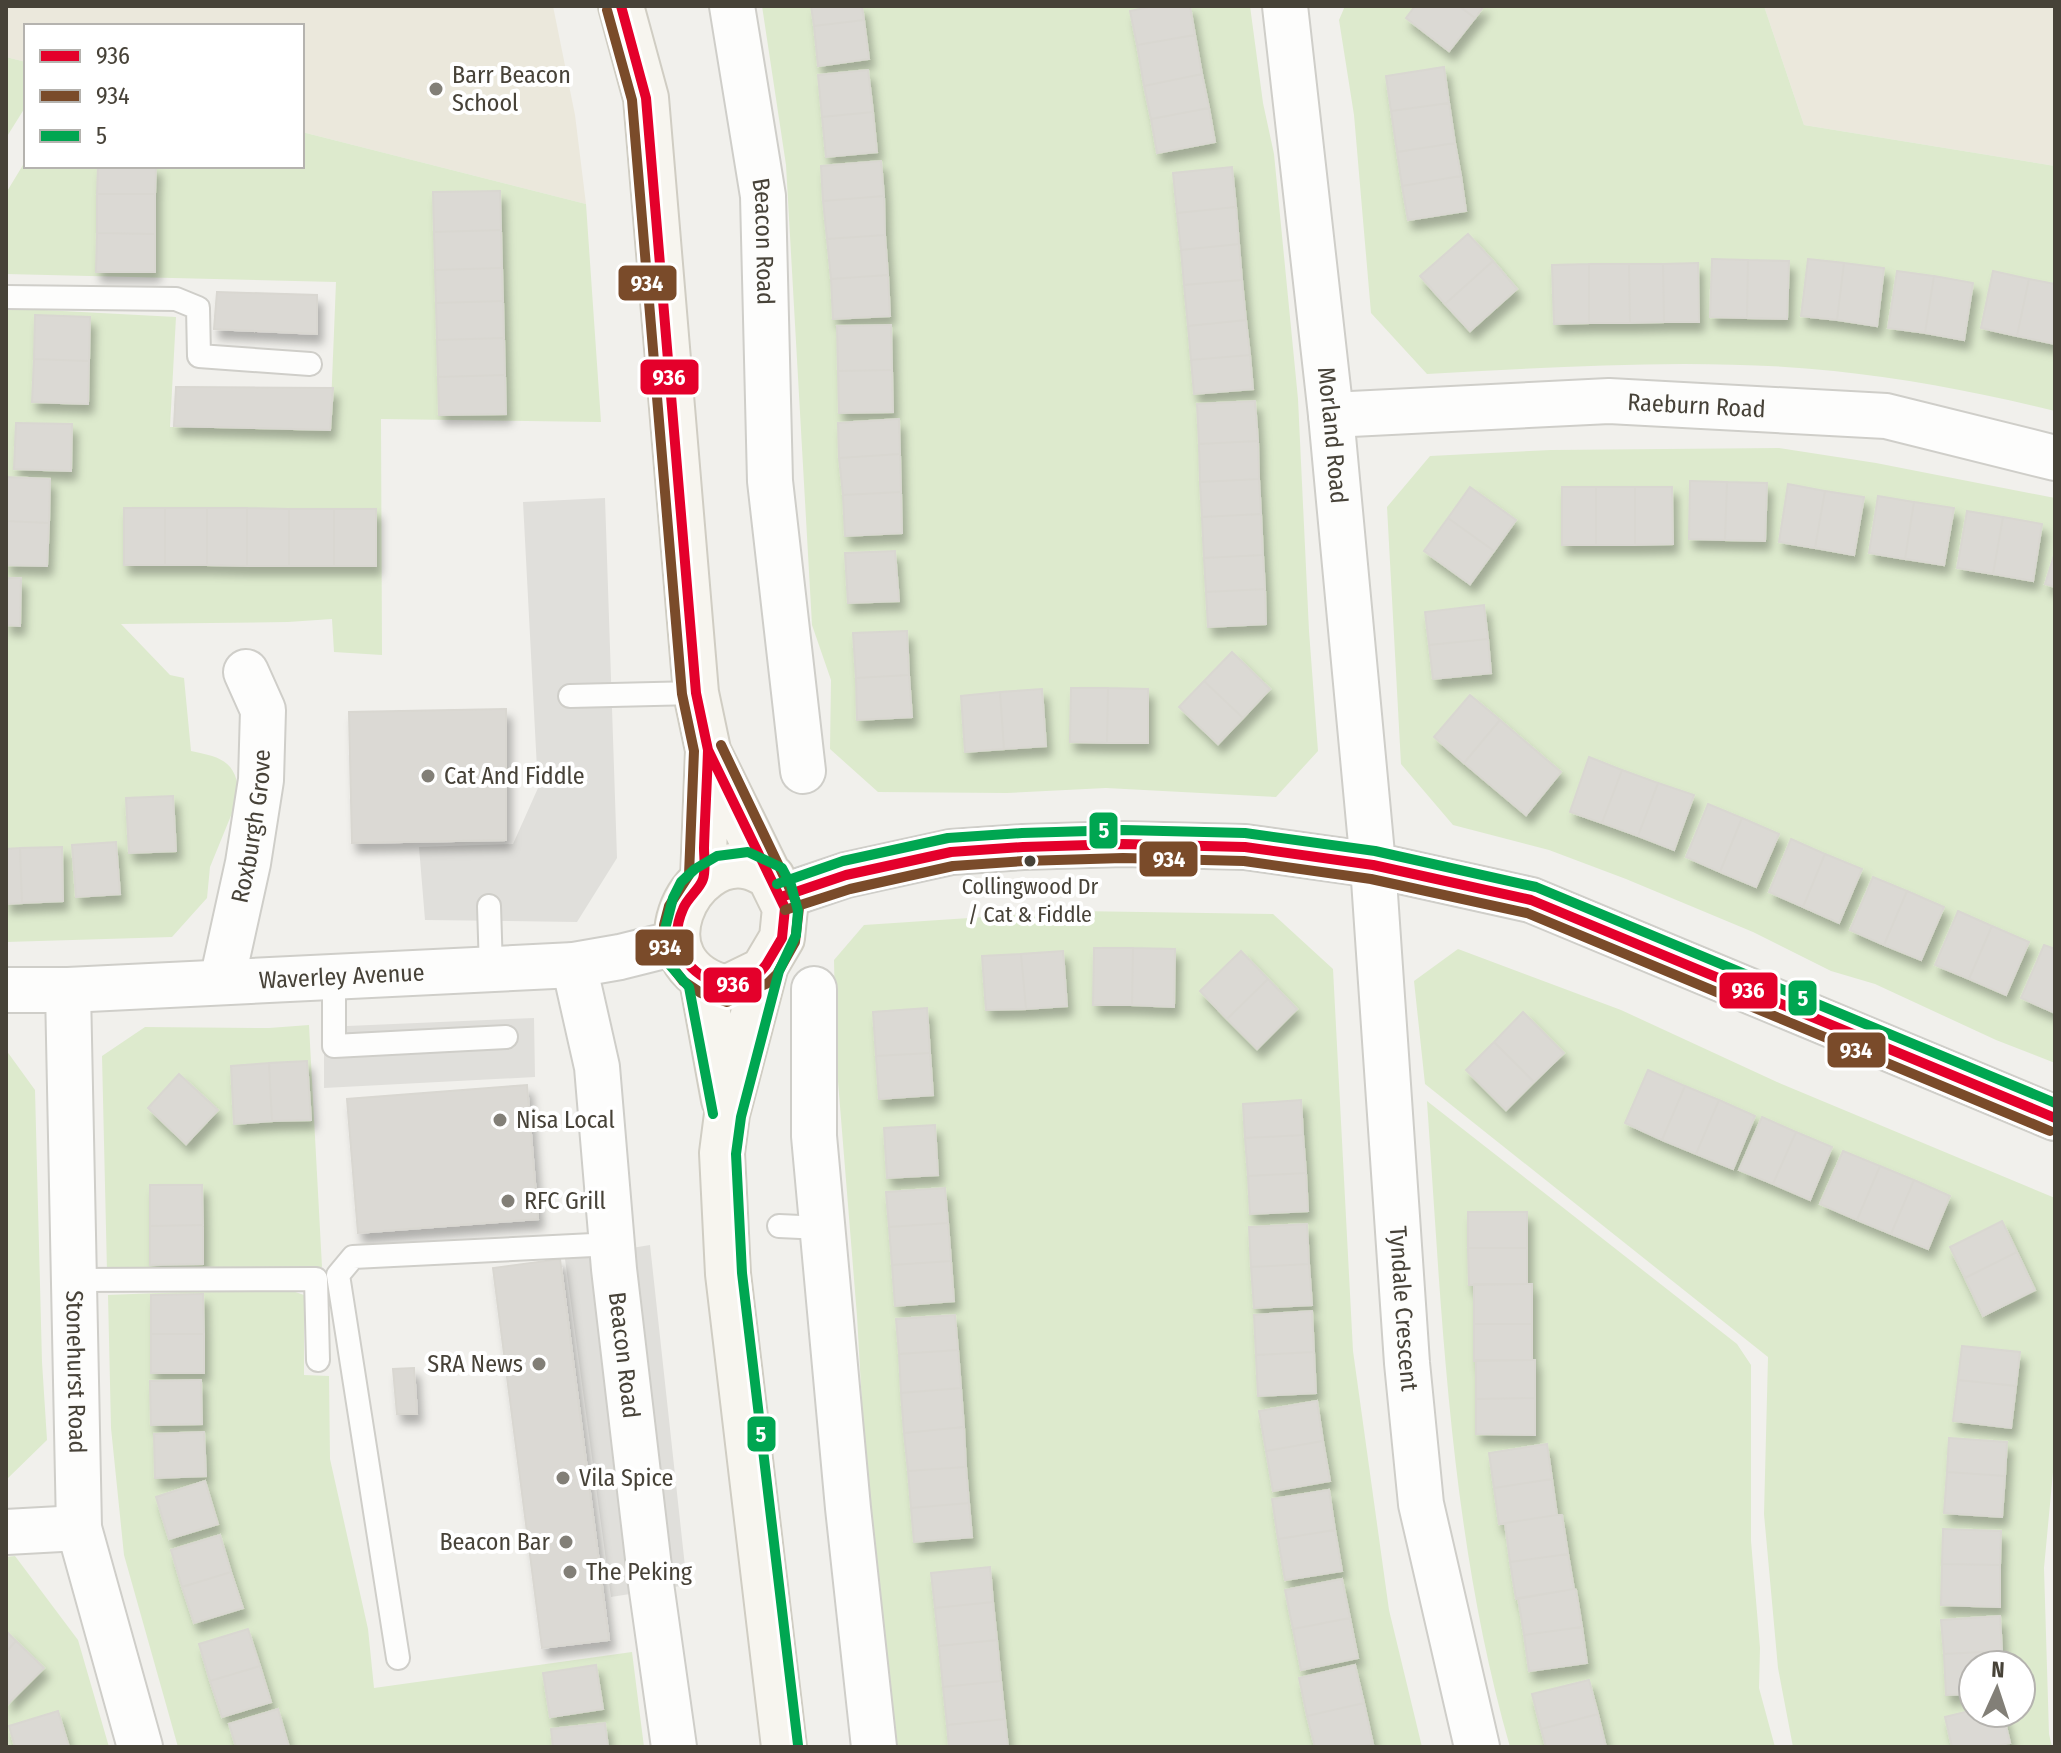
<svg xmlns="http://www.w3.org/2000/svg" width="2061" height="1753" viewBox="0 0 2061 1753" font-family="'Fira Sans Condensed',sans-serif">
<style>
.education{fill:#ebe8dc}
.green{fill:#ddeacd;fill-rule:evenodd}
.parking{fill:#e0dfdb}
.building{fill:#dbd9d4;stroke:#d9d7d1;stroke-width:2;filter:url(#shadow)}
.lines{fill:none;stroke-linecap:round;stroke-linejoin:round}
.service-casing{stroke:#cfcec9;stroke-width:26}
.minor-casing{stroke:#cfcec9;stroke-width:48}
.secondary-casing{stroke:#d0cdc3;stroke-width:48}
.service{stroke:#fdfdfc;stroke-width:22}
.minor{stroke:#fdfdfc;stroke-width:44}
.secondary{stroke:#f7f5ef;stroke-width:44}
.bus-1-casing{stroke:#fff;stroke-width:16}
.bus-2-casing{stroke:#fff;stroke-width:16}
.bus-3-casing{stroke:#fff;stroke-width:16}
.bus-1{stroke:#e4002b;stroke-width:10}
.bus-2{stroke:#7a4b2a;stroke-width:10}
.bus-3{stroke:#00a651;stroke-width:10}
.poi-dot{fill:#827f77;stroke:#fff;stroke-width:3}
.bus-dot{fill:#474238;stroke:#fff;stroke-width:3}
.labels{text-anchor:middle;stroke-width:8;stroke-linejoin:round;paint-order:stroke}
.bus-label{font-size:22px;fill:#474238;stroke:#fff}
.poi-label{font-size:24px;fill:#474238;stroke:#fff;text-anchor:start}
.street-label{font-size:24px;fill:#474238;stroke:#fff}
.line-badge{stroke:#fff;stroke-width:3}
.badge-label{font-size:22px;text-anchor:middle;font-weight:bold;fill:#fff}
</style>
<defs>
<filter id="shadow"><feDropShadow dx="5" dy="9" stdDeviation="4" flood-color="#0004"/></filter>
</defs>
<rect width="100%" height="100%" fill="#f1f0ec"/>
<!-- education -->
<path class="education" d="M6,6H553L575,115L586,204L302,132V26H26V62L6,57Z
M1764,6H2055V166L1804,125Z"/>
<!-- green -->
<path class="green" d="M762,6H1250L1263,103L1274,154L1298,399L1309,631L1318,751L1276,797L1106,788L1007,793L878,792L830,749L831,680L812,625L786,165Z
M1345,6H1764L1804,125L2055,166V411C1983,393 1908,379 1834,371C1699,357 1562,367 1427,374L1371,313L1354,115L1339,20Z
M6,57L26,62V106L6,138Z
M302,132L586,204L601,422L381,419L382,655L334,652L332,619L288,622L121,624L170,675L184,678L191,751C221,757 237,761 239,796L210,867L207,898L172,937L6,942V308L176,317L170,427L330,430L336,282L6,274V193L26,160V166H302Z
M1779,448L1876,463L2055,498V1063L1996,1040L1875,984L1831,971L1753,932L1626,879L1549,850L1453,825L1401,764L1387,507L1430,456L1551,450Z
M1076,911L1273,914L1333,969L1353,1351L1389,1610L1422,1747H896L864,1440L857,1316L836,1057L834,960L864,925Z
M1458,949L1621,1010L1777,1082L2055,1198V1451L2044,1568L2049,1734L2052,1747H1793L1778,1668L1764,1514L1768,1357L1425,1084L1414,981ZM1973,1665H2021V1713H1973Z
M309,1025L322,1267L107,1272L102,1056L145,1027L269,1028Z
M6,1050L35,1090L42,1362L47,1440L6,1480Z
M1427,1101L1737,1344L1751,1365V1541L1760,1648L1759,1688L1775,1747H1510C1450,1537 1442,1318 1427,1101Z
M284,1288L304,1295V1375L329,1376L330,1459L368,1629L374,1688L632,1652L644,1747H178L124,1555L111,1428L108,1295Z
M15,1556L78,1640L109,1747H6V1557Z"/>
<!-- parking -->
<path class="parking" d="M605,498L617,858L577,922L425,920L419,847L513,844L538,788L523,502Z
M534,1018L535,1077L324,1088V1027Z
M650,1245L687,1585L611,1597L565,1259Z"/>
<!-- building -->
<path class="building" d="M811,6H862L864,20L814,26Z
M1154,6H1190L1195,35L1137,45L1130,11Z
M1415,6H1459L1475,18L1449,51L1406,18Z
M1459,6H1484L1475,18Z
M864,20L869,59L818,66L814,26Z
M1195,35L1202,74L1144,86L1137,45Z
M1444,67L1449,103L1391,111L1386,76Z
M868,70L873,112L822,117L818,75Z
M1202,74L1209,108L1151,119L1144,86Z
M1449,103L1455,143L1397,152L1391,111Z
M1209,108L1215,142L1157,153L1151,119Z
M873,112L877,152L826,157L822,117Z
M1455,143L1461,176L1402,186L1397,152Z
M881,161L884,196L823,201L821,166Z
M98,166H156L155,194H97Z
M1232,167L1236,207L1177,213L1173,173Z
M1461,176L1466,211L1408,220L1402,186Z
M500,191L501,230L434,232L433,192Z
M97,194H155V234L97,233Z
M884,196L885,235L827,239L823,201Z
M1236,207L1239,244L1181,250L1177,213Z
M501,230L502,268L435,270L434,232Z
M97,233L155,234V272H96Z
M1468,234L1493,261L1445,304L1420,276Z
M885,235L888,275L831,279L827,239Z
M1239,244L1242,280L1184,285L1181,250Z
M1712,259L1748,260L1747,318L1710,317Z
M1808,259L1844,263L1837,320L1801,316Z
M1748,260L1789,261L1787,319L1747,318Z
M1493,261L1517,289L1470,331L1445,304Z
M1698,263L1699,322H1664L1663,264Z
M1844,263L1884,268L1877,326L1837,320Z
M1589,264H1629L1630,323H1589Z
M1589,264V323L1554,324L1552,265Z
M1629,264H1663L1664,322L1630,323Z
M502,268L503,301L436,303L435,270Z
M1897,271L1934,276L1925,333L1888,328Z
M1993,271L2029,279L2017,336L1981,328Z
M888,275L890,316L833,319L831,279Z
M1934,276L1973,283L1964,340L1925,333Z
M2029,279L2055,284V344L2017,336Z
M1242,280L1246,320L1188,326L1184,285Z
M217,292L317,295V334L214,329Z
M503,301L504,338L437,340L436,303Z
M35,315L90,317L89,361L34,359Z
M1246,320L1250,355L1191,360L1188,326Z
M891,325L892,370L838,371L837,326Z
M504,338L505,375L438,377L437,340Z
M1250,355L1253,389L1194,394L1191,360Z
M34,359L89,361L88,404L32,402Z
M892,370L893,412L839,413L838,371Z
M505,375L506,414L439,415L438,377Z
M176,387L333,388L330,430L174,426Z
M1255,401L1258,441L1199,444L1197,404Z
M899,419L900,454L839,458L838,423Z
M16,423L72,424L71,471L14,469Z
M1258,441L1259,479L1200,482L1199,444Z
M900,454L901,492L843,495L839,458Z
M6,477L50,479L49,523L6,521Z
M1259,479L1261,514L1202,517L1200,482Z
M1690,481L1727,482L1725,540L1689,539Z
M1727,482L1767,483L1765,541L1725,540Z
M1788,484L1825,491L1815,548L1779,542Z
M1470,487L1516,520L1494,551L1448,518Z
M1562,487H1596V545H1562Z
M1596,487H1635V545H1596Z
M1635,487H1672L1673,544L1635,545Z
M1825,491L1864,497L1854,555L1815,548Z
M901,492L902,533L845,536L843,495Z
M1878,496L1914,502L1905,559L1869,553Z
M1914,502L1954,508L1944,565L1905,559Z
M124,508H165V565H124Z
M165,508H207V565H165Z
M207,508H247V566L207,565Z
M247,508L289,509V566H247Z
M289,509H334V566H289Z
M334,509H376V566H334Z
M1967,511L2003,517L1993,574L1957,568Z
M1261,514L1263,555L1204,558L1202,517Z
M2003,517L2042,524L2033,581L1993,574Z
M1448,518L1494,551L1470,584L1424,551Z
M6,521L49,523L47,566L6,565Z
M895,551L899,601L848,603L845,553Z
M2055,552V587L2045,584Z
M1263,555L1265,589L1206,592L1204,558Z
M6,578H21L20,626L6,625Z
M1265,589L1266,624L1208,627L1206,592Z
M1484,605L1488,639L1429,645L1425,612Z
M907,631L909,675L856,678L853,633Z
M1488,639L1491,673L1433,679L1429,645Z
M1232,652L1270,689L1243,718L1204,681Z
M909,675L912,717L857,720L856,678Z
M1204,681L1243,718L1218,744L1179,707Z
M1071,688H1108L1107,743L1070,742Z
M1108,688L1148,689V743H1107Z
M1042,689L1046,746L1004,749L1000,692Z
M1000,692L1004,749L965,752L961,696Z
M1470,695L1500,720L1464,763L1434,737Z
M506,709V840L352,843L349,712Z
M1500,720L1561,772L1526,815L1464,763Z
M1589,757L1622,770L1602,823L1570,812Z
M1622,770L1658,783L1638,836L1602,823Z
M1658,783L1694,795L1674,850L1638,836Z
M173,796L176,851L129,853L126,798Z
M1708,804L1742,818L1720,872L1686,857Z
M1742,818L1779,834L1756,887L1720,872Z
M1791,839L1825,854L1803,907L1769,892Z
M116,842L120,894L76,897L72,845Z
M62,847L63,901L22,903L20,848Z
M20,848L22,903L6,904V849Z
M1825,854L1862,869L1839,923L1803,907Z
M1873,877L1907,891L1884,945L1850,930Z
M1907,891L1944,907L1921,960L1884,945Z
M1958,911L1992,926L1969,979L1935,965Z
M1992,926L2029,942L2006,995L1969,979Z
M2044,945L2055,949V1013L2021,998Z
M1094,948H1133L1132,1005H1093Z
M1133,948L1175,949L1174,1007L1132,1005Z
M1063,951L1067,1006L1026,1009L1021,954Z
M1241,951L1268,979L1227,1019L1200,991Z
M1021,954L1026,1009L986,1010L982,956Z
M1268,979L1297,1009L1257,1049L1227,1019Z
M927,1008L930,1053L876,1056L873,1012Z
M1523,1012L1564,1053L1534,1082L1494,1042Z
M1494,1042L1534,1082L1506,1110L1466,1070Z
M930,1053L933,1095L879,1099L876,1056Z
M307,1061L311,1120L272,1121L269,1063Z
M269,1063L272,1121L234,1124L231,1066Z
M1648,1070L1685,1086L1662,1140L1625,1123Z
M179,1074L218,1110L186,1144L148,1108Z
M527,1085L538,1219L358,1233L347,1099Z
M1685,1086L1719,1100L1696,1154L1662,1140Z
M1301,1100L1303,1135L1245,1138L1243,1104Z
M1719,1100L1755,1116L1733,1169L1696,1154Z
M1762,1117L1796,1132L1773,1184L1739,1170Z
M935,1125L938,1175L887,1178L884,1128Z
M1796,1132L1832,1147L1810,1200L1773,1184Z
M1303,1135L1306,1173L1248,1176L1245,1138Z
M1843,1151L1880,1166L1857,1220L1820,1204Z
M1880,1166L1914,1180L1891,1234L1857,1220Z
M1306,1173L1308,1211L1250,1214L1248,1176Z
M1914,1180L1950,1196L1928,1249L1891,1234Z
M150,1185H202L203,1225L150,1226Z
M945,1188L948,1223L889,1227L886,1192Z
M1468,1212H1527V1248H1468Z
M2002,1221L2017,1252L1965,1278L1950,1247Z
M948,1223L951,1261L892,1265L889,1227Z
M1307,1224L1309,1264L1251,1267L1249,1227Z
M203,1225V1264L150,1265V1226Z
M1468,1248H1527V1284L1469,1285Z
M2017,1252L2035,1290L1983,1316L1965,1278Z
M560,1259L609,1640L542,1648L493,1268Z
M951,1261L954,1301L895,1306L892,1265Z
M1309,1264L1312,1305L1254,1308L1251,1267Z
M1474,1284H1532V1324H1474Z
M203,1294L204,1334H151V1295Z
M1312,1311L1314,1352L1256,1355L1254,1315Z
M955,1315L958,1350L899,1354L896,1319Z
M1474,1324H1532V1360L1474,1361Z
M151,1334H204V1373H151Z
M1962,1346L2020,1352L2016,1386L1958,1380Z
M958,1350L961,1388L901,1393L899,1354Z
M1314,1352L1316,1393L1258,1396L1256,1355Z
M1476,1360H1535V1398L1476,1399Z
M414,1368L417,1414H397L393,1369Z
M201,1380L202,1424L151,1425L150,1381Z
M1958,1380L2016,1386L2011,1428L1953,1421Z
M961,1388L964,1427L904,1433L901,1393Z
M1535,1398V1435L1476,1434V1399Z
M1317,1401L1323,1441L1266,1451L1259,1411Z
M964,1427L966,1467L908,1471L904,1433Z
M204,1432L206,1476L155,1478L154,1434Z
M1949,1438L2007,1442L2005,1476L1947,1472Z
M1323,1441L1330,1481L1273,1491L1266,1451Z
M1547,1444L1552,1479L1494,1488L1489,1453Z
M966,1467L969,1503L911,1508L908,1471Z
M1947,1472L2005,1476L2002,1517L1944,1513Z
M1552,1479L1557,1515L1499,1524L1494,1488Z
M205,1481L218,1524L169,1539L156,1497Z
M1329,1490L1335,1530L1278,1539L1272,1499Z
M969,1503L972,1537L914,1542L911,1508Z
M1557,1515H1562L1568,1554L1510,1562L1505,1523Z
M1943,1529L2001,1531L2000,1565L1942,1564Z
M1335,1530L1342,1571L1285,1580L1278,1539Z
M220,1535L231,1572L182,1587L171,1550Z
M1568,1554L1574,1589L1516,1599L1510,1562Z
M1942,1564L2000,1565V1607L1941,1605Z
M990,1567L993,1602L935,1608L931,1573Z
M231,1572L243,1608L194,1623L182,1587Z
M1342,1579L1350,1618L1293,1629L1285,1590Z
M1574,1589L1576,1590L1582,1627L1524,1635L1518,1598Z
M993,1602L997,1640L939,1646L935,1608Z
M2000,1616L2002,1651L1944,1654L1941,1620Z
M1350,1618L1358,1658L1301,1670L1293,1629Z
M1582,1627L1587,1663L1529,1671L1524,1635Z
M248,1629L260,1666L210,1681L199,1644Z
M6,1631L16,1641L6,1652Z
M997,1640L1001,1681L943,1687L939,1646Z
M16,1641L44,1668L8,1704L6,1652Z
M2002,1651L2003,1665H1973V1694L1946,1695L1944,1654Z
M596,1665L603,1709L550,1717L543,1673Z
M1355,1665L1364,1703L1307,1716L1299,1678Z
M260,1666L271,1702L222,1717L210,1681Z
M1589,1680L1598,1714L1541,1729L1532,1694Z
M1001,1681L1005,1719L947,1725L943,1687Z
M1364,1703L1373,1744L1361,1747H1315L1307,1716Z
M278,1709L289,1747H236L229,1724Z
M1973,1710V1713H2003L2010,1743L1993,1747H1952L1945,1717Z
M58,1711L69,1747H15L9,1726Z
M1598,1714L1606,1747H1546L1541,1729Z
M1005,1719L1008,1747H949L947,1725Z
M605,1723L608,1747H553L551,1729Z"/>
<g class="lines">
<defs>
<path id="service" d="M6,297L176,299L198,308L199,356L310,364
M570,696L696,693
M489,906L491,969
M334,975V1046L506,1037
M779,1226L822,1228
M74,1280L316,1279L318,1360
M398,1658L338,1275L353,1257L613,1244"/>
<g id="minor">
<path id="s1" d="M732,6L763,196L770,481L803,771"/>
<path id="s2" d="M1285,6L1331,415L1373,865L1407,1363L1421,1504L1477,1747"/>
<path id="s3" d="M1331,415L1609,401L1886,416L2055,458"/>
<path d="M781,897L846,875L951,852L1023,847L1123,844L1245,847L1373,865L1531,900L2055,1118"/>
<path id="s4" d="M574,965L597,1067L614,1269L651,1584L674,1747"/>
<path id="s5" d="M222,981L248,863L261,780L263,710L246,672"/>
<path d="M814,989V1136L848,1508L874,1747"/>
<path id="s6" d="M6,990H68L574,965L620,957L676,943"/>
<path id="s7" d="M68,990L79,1528L140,1747"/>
<path d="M6,1532L79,1528"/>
</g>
<path id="secondary" d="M621,6L646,98L696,693L708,750L703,880
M709,753L785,908L782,938L766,965L761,971L726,988C634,964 690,852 749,867C757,869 765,874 772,877
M766,965L727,1114L722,1153L728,1274L784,1747
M702,980L724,1100"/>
</defs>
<!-- service casing -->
<use href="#service" class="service-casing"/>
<!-- minor casing -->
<use href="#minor" class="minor-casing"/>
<!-- secondary casing -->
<use href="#secondary" class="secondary-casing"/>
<!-- service -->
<use href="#service" class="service"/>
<!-- minor -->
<use href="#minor" class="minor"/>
<!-- secondary -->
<use href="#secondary" class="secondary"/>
<defs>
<path id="bus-1" d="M621,6L646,98L696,693L708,750
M708,750L785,908L782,938L766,965L761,971L726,988C691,975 665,950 683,909C687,898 700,889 703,879C706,870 704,857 704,848C705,815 707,783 708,750Z
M781,897L846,875L951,852L1023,847L1123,844L1245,847L1373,865L1531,900L2055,1118"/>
<path id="bus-2" d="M607,10L632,100L682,694L694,751L689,875L669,906L664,925V945L671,965L683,981L701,993L727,1002L768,983L777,974L795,942L799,908L721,745
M785,910L850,889L953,866L1024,861L1123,858L1244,861L1371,879L1527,913L2050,1131"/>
<path id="bus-3" d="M777,884L843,861L948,838L1022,833L1123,830L1245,833L1375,851L1536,887L2055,1103
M713,1114L689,987L668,963L662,941L673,898L681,882L695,869L717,856L748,852L782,868L791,885L798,911L796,935L779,971L741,1117L736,1154L742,1273L798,1745"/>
</defs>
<!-- bus-1 casing -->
<use href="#bus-1" class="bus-1-casing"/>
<!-- bus-2 casing -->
<use href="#bus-2" class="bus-2-casing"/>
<!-- bus-3 casing -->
<use href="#bus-3" class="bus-3-casing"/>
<!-- bus-1 -->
<use href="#bus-1" class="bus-1"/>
<!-- bus-2 -->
<use href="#bus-2" class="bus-2"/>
<!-- bus-3 -->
<use href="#bus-3" class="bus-3"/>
</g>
<!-- markers -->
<g class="poi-dot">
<circle cx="436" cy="89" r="8"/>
<circle cx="428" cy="776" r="8"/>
<circle cx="500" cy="1120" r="8"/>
<circle cx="508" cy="1201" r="8"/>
<circle cx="539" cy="1364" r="8"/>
<circle cx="563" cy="1478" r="8"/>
<circle cx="566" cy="1542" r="8"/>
<circle cx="570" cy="1572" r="8"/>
</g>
<circle class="bus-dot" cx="1030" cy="861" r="7"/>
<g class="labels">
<!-- bus labels -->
<g class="bus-label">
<text x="1030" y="894">Collingwood Dr<tspan x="1030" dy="28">/ Cat &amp; Fiddle</tspan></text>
</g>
<!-- poi labels -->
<g class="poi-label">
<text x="452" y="83">Barr Beacon<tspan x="452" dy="28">School</tspan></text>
<text x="444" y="784">Cat And Fiddle</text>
<text x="516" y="1128">Nisa Local</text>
<text x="524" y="1209">RFC Grill</text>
<text x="523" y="1372" text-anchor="end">SRA News</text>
<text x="579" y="1486">Vila Spice</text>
<text x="550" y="1550" text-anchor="end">Beacon Bar</text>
<text x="586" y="1580">The Peking</text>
</g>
<!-- street labels -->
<g class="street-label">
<text dy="8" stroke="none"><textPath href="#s1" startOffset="238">Beacon Road</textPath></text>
<text dy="8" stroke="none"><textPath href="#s3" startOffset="366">Raeburn Road</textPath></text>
<text dy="8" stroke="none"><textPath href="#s2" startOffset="432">Morland Road</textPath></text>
<text dy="8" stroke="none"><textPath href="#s5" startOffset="158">Roxburgh Grove</textPath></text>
<text dy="8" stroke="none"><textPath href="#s6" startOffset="336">Waverley Avenue</textPath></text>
<text dy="8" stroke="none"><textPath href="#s2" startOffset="1308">Tyndale Crescent</textPath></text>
<text dy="8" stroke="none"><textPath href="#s4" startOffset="394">Beacon Road</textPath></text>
<text dy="8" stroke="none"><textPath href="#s7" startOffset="382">Stonehurst Road</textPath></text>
</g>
</g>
<g class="line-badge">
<rect x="617" y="264" width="61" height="38" rx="8" fill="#7a4b2a"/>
<rect x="639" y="358" width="61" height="38" rx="8" fill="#e4002b"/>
<rect x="1088" y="811" width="31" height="39" rx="8" fill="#00a651"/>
<rect x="1138" y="840" width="61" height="38" rx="8" fill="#7a4b2a"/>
<rect x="634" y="928" width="61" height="39" rx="8" fill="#7a4b2a"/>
<rect x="702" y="966" width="61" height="38" rx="8" fill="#e4002b"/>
<rect x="1718" y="971" width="61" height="39" rx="8" fill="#e4002b"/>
<rect x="1787" y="979" width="31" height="38" rx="8" fill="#00a651"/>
<rect x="1826" y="1031" width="61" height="38" rx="8" fill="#7a4b2a"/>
<rect x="746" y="1415" width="31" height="38" rx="8" fill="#00a651"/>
</g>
<g class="badge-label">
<text x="647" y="291">934</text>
<text x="669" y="385">936</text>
<text x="1104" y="838">5</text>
<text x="1169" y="867">934</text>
<text x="665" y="955">934</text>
<text x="733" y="992">936</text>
<text x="1748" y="998">936</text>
<text x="1803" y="1006">5</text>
<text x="1856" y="1058">934</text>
<text x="761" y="1442">5</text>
</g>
<!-- border -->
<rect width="2061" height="1753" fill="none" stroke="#474238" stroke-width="16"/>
<!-- legend -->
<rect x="24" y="24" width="280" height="144" fill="#ffffff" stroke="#b5b3af" stroke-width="2"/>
<rect x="40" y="50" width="40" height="12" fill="#e4002b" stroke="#b5b3af" stroke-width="2"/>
<text x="96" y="64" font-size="24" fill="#474238">936</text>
<rect x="40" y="90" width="40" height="12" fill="#7a4b2a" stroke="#b5b3af" stroke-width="2"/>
<text x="96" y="104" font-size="24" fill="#474238">934</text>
<rect x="40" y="130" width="40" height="12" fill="#00a651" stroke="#b5b3af" stroke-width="2"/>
<text x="96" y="144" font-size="24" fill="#474238">5</text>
<!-- north arrow -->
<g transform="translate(1997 1689) rotate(3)"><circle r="38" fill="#ffffff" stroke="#b5b3af" stroke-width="2"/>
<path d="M0-6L14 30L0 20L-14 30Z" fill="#827f77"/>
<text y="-12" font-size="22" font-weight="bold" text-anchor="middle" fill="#474238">N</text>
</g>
</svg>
